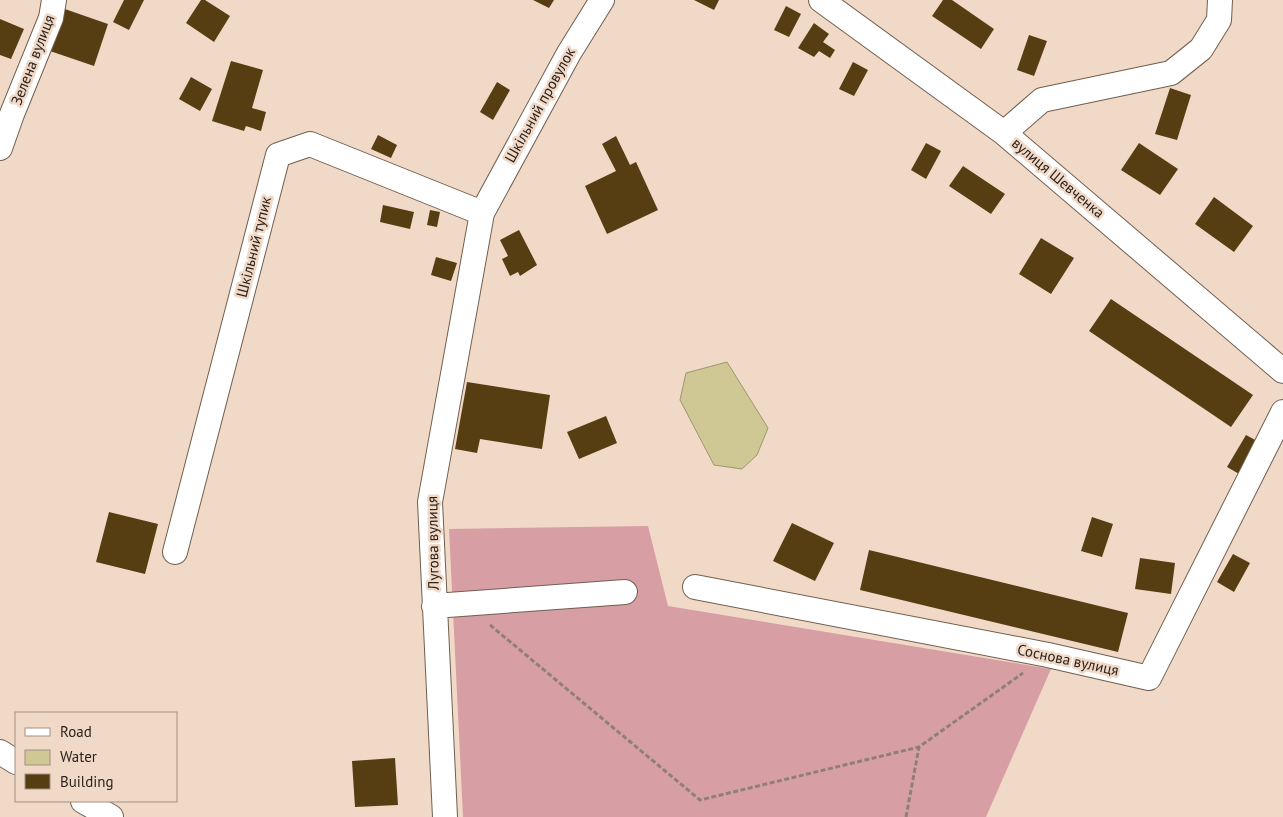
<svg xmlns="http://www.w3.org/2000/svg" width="1283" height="817" viewBox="0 0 1283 817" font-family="'PT Sans',sans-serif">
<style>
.forest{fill:#d79fa3}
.water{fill:#cfc895;stroke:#9e9671}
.building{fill:#563e12}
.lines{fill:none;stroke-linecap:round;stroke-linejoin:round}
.minor-casing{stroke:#725e4f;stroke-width:26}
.path{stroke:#908074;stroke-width:3;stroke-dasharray:5 2.5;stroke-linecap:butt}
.minor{stroke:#fff;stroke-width:24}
.labels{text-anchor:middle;stroke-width:5;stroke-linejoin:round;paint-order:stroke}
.street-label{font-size:15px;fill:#2b221c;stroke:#f1d9c8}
</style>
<rect width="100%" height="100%" fill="#f1d9c8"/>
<!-- forest -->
<path class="forest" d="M648,526L668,606L1051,669L986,817H463L449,529Z"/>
<!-- water -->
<path class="water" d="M727,362L768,428L757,455L742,469L714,465L680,400L686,373Z"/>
<!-- building -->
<path class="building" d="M124,0H144L129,30L113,22Z
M201,0H205L230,16L214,42L186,23Z
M533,0H554L549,8Z
M694,0H719L714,10Z
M943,0H952L994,29L981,49L932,16Z
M786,6L801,14L789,37L774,30Z
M62,8L108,24L94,66L47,50Z
M0,19L24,29L11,59L0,55Z
M814,23L829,34L823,42L835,50L830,58L819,51L814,57L798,48Z
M1029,35L1047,41L1034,76L1017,70Z
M231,61L263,70L252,108L266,112L261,131L246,126L244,131L212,121Z
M853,62L868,70L854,96L839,89Z
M191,77L212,89L200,111L179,99Z
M497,82L510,90L493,120L480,112Z
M1170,88L1191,95L1177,140L1155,134Z
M378,135L397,145L391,158L371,149Z
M616,136L630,165L636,162L658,210L607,234L585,186L616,171L602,144Z
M926,143L941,151L926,179L911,170Z
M1139,143L1178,169L1160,195L1121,170Z
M963,166L1005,194L991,214L949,186Z
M1214,197L1253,226L1234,252L1195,224Z
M383,205L414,212L410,229L380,222Z
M430,210L440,212L437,227L427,225Z
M519,230L537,265L520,276L518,272L510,276L502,259L508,256L500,240Z
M1041,238L1074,258L1051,294L1019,274Z
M436,257L457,263L451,281L431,275Z
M1111,299L1253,395L1231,427L1089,331Z
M467,382L550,395L542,449L480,439L477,453L455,449Z
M606,416L617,443L579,459L567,432Z
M1246,435L1259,442L1241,475L1227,467Z
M109,512L158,524L145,574L96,562Z
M1092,517L1113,524L1102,557L1081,551Z
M792,523L834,543L815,581L773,561Z
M869,550L1128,613L1118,652L860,590Z
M1233,554L1250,563L1234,592L1217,582Z
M1140,558L1175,563L1171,594L1135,589Z
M395,758L398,805L355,807L352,761Z"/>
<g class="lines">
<defs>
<path id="minor" d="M821,0L1004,133L1283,371
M1004,133L1042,100L1171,73L1201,49L1219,20L1220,0
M0,148L12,114L51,18L54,0
M175,552L278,155L310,144L482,213
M695,587L1048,655L1149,678L1283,412
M434,606L625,592
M0,752L16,762
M83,801L111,817
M445,817L430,502L482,213L569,53L602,0"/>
</defs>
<!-- minor casing -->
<use href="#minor" class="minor-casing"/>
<!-- path -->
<path class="path" d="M490,625L700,800L919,747L1023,673
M906,817L919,747"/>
<!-- minor -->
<use href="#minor" class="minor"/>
</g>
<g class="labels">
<!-- street labels -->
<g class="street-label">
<text transform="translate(33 60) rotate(-69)" y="5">Зелена вулиця</text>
<text transform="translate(540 105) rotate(-61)" y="5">Шкільний провулок</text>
<text transform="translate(1058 178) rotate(40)" y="5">вулиця Шевченка</text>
<text transform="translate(254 247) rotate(-76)" y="5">Шкільний тупик</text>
<text transform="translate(433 543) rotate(-91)" y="5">Лугова вулиця</text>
<text transform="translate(1068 660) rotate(12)" y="5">Соснова вулиця</text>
</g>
</g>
<!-- legend -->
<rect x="15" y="712" width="162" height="90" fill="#f1d9c8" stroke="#a29083"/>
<rect x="25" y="728" width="25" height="8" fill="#ffffff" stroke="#a29083"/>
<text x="60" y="737" font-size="15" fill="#2b221c">Road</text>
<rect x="25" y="750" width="25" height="15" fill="#cfc895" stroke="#a29083"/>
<text x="60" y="762" font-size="15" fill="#2b221c">Water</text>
<rect x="25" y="774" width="25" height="15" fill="#563e12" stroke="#a29083"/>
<text x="60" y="787" font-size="15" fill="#2b221c">Building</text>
</svg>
